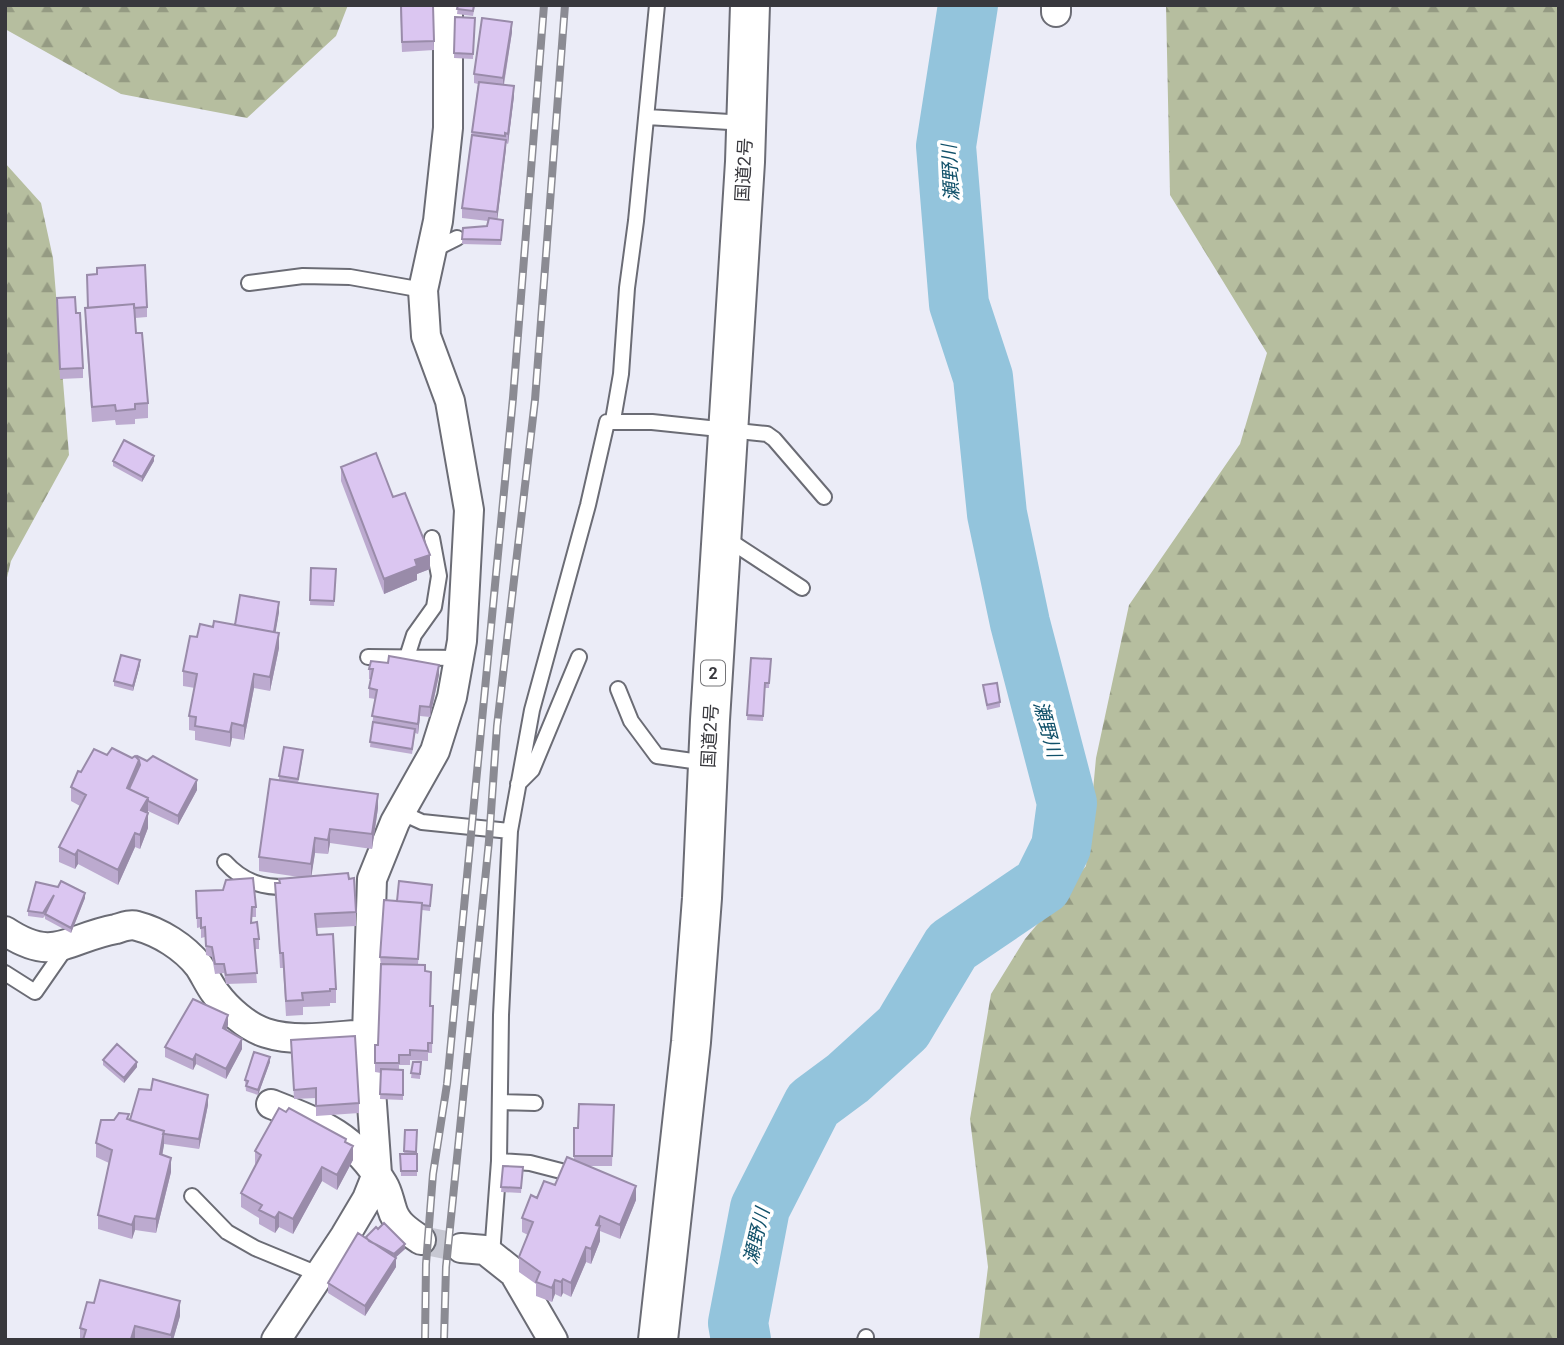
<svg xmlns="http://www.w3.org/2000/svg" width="1564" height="1345" viewBox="0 0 1564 1345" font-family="Roboto,'Noto Sans JP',sans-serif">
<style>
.forest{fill:url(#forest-firs)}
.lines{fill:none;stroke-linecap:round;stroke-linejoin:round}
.river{stroke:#93c4dc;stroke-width:60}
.minor-tunnel{stroke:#c7c8d2;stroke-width:28;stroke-dasharray:28 14;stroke-linecap:butt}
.service-casing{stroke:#6b6c75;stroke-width:18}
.minor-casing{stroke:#6b6c75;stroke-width:32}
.trunk-casing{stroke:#6b6c75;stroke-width:42}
.service{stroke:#fff;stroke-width:14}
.minor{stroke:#fff;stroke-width:28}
.trunk{stroke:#fff;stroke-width:38}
.rail-casing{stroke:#8b8b93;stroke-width:8}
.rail{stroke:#fff;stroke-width:5;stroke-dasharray:16;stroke-linecap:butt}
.wall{fill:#bcaacf}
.shaded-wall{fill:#998ba9}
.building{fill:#dbc6f1;stroke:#998ba9;stroke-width:2}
.labels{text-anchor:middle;stroke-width:7;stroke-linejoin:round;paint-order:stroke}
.shield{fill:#fff;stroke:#747477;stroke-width:2}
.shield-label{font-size:16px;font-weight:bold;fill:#38383d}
.street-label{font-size:18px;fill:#38383d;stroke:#fff}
.water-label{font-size:19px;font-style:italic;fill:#11516a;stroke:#fff}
</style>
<defs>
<pattern id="forest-firs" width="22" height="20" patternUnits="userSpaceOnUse" patternTransform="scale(1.75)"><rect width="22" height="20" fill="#b6be9f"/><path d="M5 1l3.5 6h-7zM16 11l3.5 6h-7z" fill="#959b83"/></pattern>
</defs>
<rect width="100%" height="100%" fill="#ebecf7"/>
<!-- forest -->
<path class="forest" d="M5,5H348L336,36L247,118L121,94L5,29Z
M1166,5H1559V1340H979L988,1267L970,1119L991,994L1025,939L1086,866L1096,758L1129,605L1240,444L1267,353L1170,195Z
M5,163L41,203L53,258L69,455L11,561L5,586Z"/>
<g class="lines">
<!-- river -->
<path class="river" d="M741,1340L738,1323L760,1208L813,1104L848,1078L903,1028L952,946L1042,885L1061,847L1067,803L1020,623L997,514L983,377L959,304L946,146L968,5"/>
<!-- minor-tunnel -->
<path class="minor-tunnel" d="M421,1240L461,1248"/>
<defs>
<path id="service" d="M647,117L746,123
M433,250L457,238
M249,283L303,276L350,277L423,290
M613,420L621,374L627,288L636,221L657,5
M724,537L802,588
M368,657L459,658
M407,657L414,635L434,607L439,576L432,538
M618,689L631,721L657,756L707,763
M518,784L532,770L579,657
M400,812L422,822L510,831
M225,862C244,883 264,888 291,887
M5,973L35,992L67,946
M500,1102L535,1103
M499,1161L530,1163L561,1171
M192,1196L227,1232L255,1248L318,1274
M492,1255L499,1161L501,1015L510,831L532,710L588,505L607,422H652L767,434L774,439L824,497
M865,1340L866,1337"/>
<path id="minor" d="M1056,12V5
M5,931C55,964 67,938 116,929C123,927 130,924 137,926C160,932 184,947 199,966C205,975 209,985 216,994C227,1009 247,1027 266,1033C297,1043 334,1036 367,1034
M271,1104C322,1124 354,1136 383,1184C388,1192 389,1200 392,1209C396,1224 409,1232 421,1240
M461,1248L485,1250L514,1273L553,1340
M276,1340L345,1236L367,1199L377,1174L367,1034L372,879L395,822L435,751L452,697L462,641L469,510L450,401L426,336L423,290L438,221L448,128V5"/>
<path id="trunk" d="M658,1340L691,1042L702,898L710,720L745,162L750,5"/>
</defs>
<!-- service casing -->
<use href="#service" class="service-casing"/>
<!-- minor casing -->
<use href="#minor" class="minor-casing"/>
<!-- trunk casing -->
<use href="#trunk" class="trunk-casing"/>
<!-- service -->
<use href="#service" class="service"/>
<!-- minor -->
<use href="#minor" class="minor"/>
<!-- trunk -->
<use href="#trunk" class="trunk"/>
<defs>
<path id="rail" d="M425,1340L426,1264L433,1174L447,1084L513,398L544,5
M444,1340L446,1267L489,841L497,726L535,400L565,5"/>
</defs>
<!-- rail casing -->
<use href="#rail" class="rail-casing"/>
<!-- rail -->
<use href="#rail" class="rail"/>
</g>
<!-- wall -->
<path class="wall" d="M400,5H433L434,50L402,52Z
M458,5H475L473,16L457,14Z
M455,17L475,18L473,59L454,58Z
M512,32L504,85L514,96L508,144L506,143L497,219L503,225L501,245L462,244L463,228L487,226L488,221L462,218V208L478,84L474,83V74Z
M147,307V317L135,318L136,333L148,403V418L135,419V424L116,425L115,420L92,422L85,323V308Z
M57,308L76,313L83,368V378L60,379Z
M113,461H154L142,482L113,466Z
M341,467L393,497L430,569L417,574V580L384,594L341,481Z
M311,568L336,569L334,606L310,605Z
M279,612L275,633L279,648L270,691L254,688L244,740L232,738L230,747L195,740V731L189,730V716L195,688L183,686V671L197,637L213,627L235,625Z
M751,658L771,659L769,688H765L763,721L747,720Z
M140,665L133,691L114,686V681Z
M369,669L439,675L430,717L420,716L418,734L415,733L412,754L370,747L375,699L369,698V688L371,679H369Z
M983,685L1000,702V707L987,710Z
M112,748L197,790L178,825L148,811V828L140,849L135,847L118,885L78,864L75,869L59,862V847L80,806L71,801V787L81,772L107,755Z
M303,755L298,783L378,808L372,849L330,843L328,854L315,853L311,876L349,879L356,912V926L316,928L317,935L336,989V1003H330V1006L303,1007V1015L286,1016L283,968H280L275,883H279V879L299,877L259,871V857L279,781V776Z
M432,885L430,911L422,910L418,964L425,971L430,1006H433L432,1053H428V1061L410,1060V1065H399V1070H403V1100L380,1099L381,1073L375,1072V1063L378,1045L381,967L380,957L397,901Z
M196,891L256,907V917H252V923L259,939V949H254L257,983L226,984L224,973L215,974L212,957L206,955L205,937L201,938V927L197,928Z
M85,898L71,933L45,919V916L43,918L28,916V911Z
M228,1025L226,1030L242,1049L226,1079L196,1064L193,1070L165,1057V1047Z
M291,1040L359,1103V1113L316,1116V1098L294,1099Z
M103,1060L137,1067L124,1083L103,1065Z
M270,1062L258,1095L246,1091L245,1080Z
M413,1062H421L420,1079L411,1078Z
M208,1105L199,1149L164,1144L162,1155L171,1172L156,1233L135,1230L132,1239L98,1229V1215L109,1163L96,1157V1143L114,1120H129Z
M614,1105L612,1166H587L636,1200L620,1239L600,1231V1241L591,1264L586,1262L571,1297L563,1293L561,1297L555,1294L552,1302L536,1296V1284L519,1272V1257L528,1235L522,1232V1218L537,1198L555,1185L574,1160V1128H578Z
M405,1130H417V1176H401L400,1154H404Z
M346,1142L353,1160L337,1190L322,1181L293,1234L279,1227L275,1233L259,1224V1218L241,1207V1193L255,1166V1151Z
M503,1166L523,1167L521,1193L501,1192Z
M366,1237L405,1249L396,1257V1267L365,1316L328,1293V1283L366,1238Z
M180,1316L173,1340H80V1328Z"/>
<!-- shaded-wall -->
<path class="shaded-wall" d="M512,22V32L503,88V78Z
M514,86V96L508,144V134Z
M506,140V149L497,222V212Z
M154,456V461L142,482V477Z
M430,555V569L417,574V580L384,594V579L415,560Z
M279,602V612L274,642V632Z
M279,633V648L270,691V677Z
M140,660V665L133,691V686Z
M439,665V675L430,717V707Z
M254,674V688L244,740V726Z
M420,706V716L418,734V724Z
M232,723V738L230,747V732Z
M139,760V775L131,793L127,788Z
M197,780V790L178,825V816Z
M378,794V808L372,849V834Z
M148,798V813L141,810Z
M148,813V828L140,849V835Z
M330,829V843L328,854V840Z
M135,833V847L118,885V870Z
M315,838V853L311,879V864Z
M78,850V864L75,869V855Z
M85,893V898L71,933V928Z
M228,1015V1025L223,1038V1028Z
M242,1039V1049L226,1079V1069Z
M196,1054V1064L193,1070V1060Z
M270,1057V1062L258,1095V1090Z
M137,1062V1067L124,1083V1078Z
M208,1095V1105L199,1149V1139Z
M164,1131V1145L160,1168V1154Z
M353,1146V1160L337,1190V1175Z
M171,1158V1172L156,1233V1219Z
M322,1167V1181L293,1234V1219Z
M636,1186V1200L620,1239V1225Z
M279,1212V1227L275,1233V1218Z
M135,1216V1230L132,1239V1225Z
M600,1216V1241L591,1264V1249L596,1225Z
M405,1244V1249L394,1259V1254Z
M586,1247V1262L571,1297V1283Z
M396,1258V1267L365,1316V1306Z
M563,1279V1293L561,1297V1282Z
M555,1280V1294L552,1302V1288Z
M180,1301V1316L173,1340H171V1335Z
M135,1326V1340H131Z"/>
<!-- building -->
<path class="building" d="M401,5H433L434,41L402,42Z
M458,5H474L473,11L457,9Z
M455,17L475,18L473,54L454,53Z
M482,18L512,22L503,78L474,74Z
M479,82L514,86L508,134L505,133V136L472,132Z
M472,135L506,140L497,212L462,208Z
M489,218L503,220L501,240L462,239L463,228L487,226Z
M145,265L147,307L134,308V304L88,308L87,275L97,274V268Z
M75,297L76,313H80L83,368L60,369L57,298Z
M134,304L136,333H142L148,403L135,404V409L116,411L115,405L92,407L85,308Z
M124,440L154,456L142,477L113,461Z
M376,453L393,497L405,493L430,555L415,560L417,566L384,579L341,467Z
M311,568L336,569L334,601L310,600Z
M240,595L279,602L274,632L235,625Z
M214,621L279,633L270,677L254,674L244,726L232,723L230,732L195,726L196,717L189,716L197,674L183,671L190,636L197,637L200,624L213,627Z
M121,655L140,660L133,686L114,681Z
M389,656L439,665L430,707L420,706L418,724L372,716L377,690L369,688L373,669H369L371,661L388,663Z
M751,658L771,659L769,683H765L763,716L747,715Z
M997,683L1000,702L987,705L983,685Z
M373,722L415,729L412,749L370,742Z
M284,747L303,750L298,779L279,776Z
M112,748L132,758L135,756L139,760L127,788L148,798L141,810L148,813L140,835L135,833L118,870L78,850L75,855L59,847L86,795L71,787L78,771L81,772L94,749L107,755Z
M137,756L147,761L153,756L197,780L178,816L148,801V798L129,789L140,765L139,760L136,757Z
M270,779L378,794L372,834L330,829L328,840L315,838L311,864L259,857Z
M348,873L349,879L354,878L356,912L315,914L317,935L333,934L336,989H330V991L302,993L303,1000L286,1001L283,953H280L275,883H280L279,879Z
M253,878L256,907H252L251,923L257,922L259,939H254L257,973L226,975L224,964H215L212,947L206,946L205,927L201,928V918H197L196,891L223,890L226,880Z
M61,881L85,893L71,928L45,914L54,895L43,913L28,911L36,882L58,887Z
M399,881L432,885L430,906L422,905V903L397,901Z
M384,900L422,903L418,959L380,957Z
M381,964L425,965V971L431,972L430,1006H433L432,1043H428V1051L410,1050V1055H399V1063H375V1045H378Z
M193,999L228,1015L223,1028L242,1039L226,1069L196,1054L193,1060L165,1047Z
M355,1036L359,1103L316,1106V1088L294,1090L291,1040Z
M117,1044L137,1062L124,1078L103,1060Z
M254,1052L270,1057L258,1090L246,1086L248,1081L245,1080Z
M413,1062H421L420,1074L411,1073Z
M381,1069L403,1070V1095L380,1094Z
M153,1079L208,1095L199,1139L165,1134H163L164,1131L130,1120L139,1089L151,1090Z
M579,1104L614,1105L612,1156H574V1128H578Z
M279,1108L286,1112L289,1108L346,1139L345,1142L353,1146L337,1175L322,1167L293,1219L279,1212L275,1218L259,1210L262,1205L241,1193L261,1155L255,1151Z
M119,1113L129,1114L127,1119L164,1131L160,1154L171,1158L156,1219L135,1216L132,1225L98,1215L112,1150L96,1143L101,1120H114Z
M405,1130H417L416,1152L404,1151Z
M400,1154H417V1171H401Z
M567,1157L636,1186L620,1225L600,1216L596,1225L600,1226L591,1249L586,1247L571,1283L563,1279L561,1282L555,1280L552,1288L536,1282L540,1272L519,1257L533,1222L522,1218L531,1195L537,1198L544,1181L555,1185Z
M503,1166L523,1167L521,1188L501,1187Z
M384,1223L405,1244L394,1254L377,1245L369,1241L366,1237L376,1227L378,1229Z
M358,1233L396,1258L365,1306L328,1283Z
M100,1280L180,1301L171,1335L135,1326L131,1339L136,1340H83L86,1330L80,1328L87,1302L94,1303Z"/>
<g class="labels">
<!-- shield labels -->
<rect class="shield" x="701" y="660.5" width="24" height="25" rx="5"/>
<g class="shield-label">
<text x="713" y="679">2</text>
</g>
<!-- street labels -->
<g class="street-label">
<text transform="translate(744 170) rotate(-87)" y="6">国道2号</text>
<text transform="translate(710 736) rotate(-87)" y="6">国道2号</text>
</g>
<!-- water labels -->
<g class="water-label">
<text transform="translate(950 173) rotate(-93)" y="7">瀬野川</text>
<text transform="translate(1048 729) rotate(75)" y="7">瀬野川</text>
<text transform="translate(756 1236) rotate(-77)" y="7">瀬野川</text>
</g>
</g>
<!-- border -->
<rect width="1564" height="1345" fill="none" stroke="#38383d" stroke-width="14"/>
</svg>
